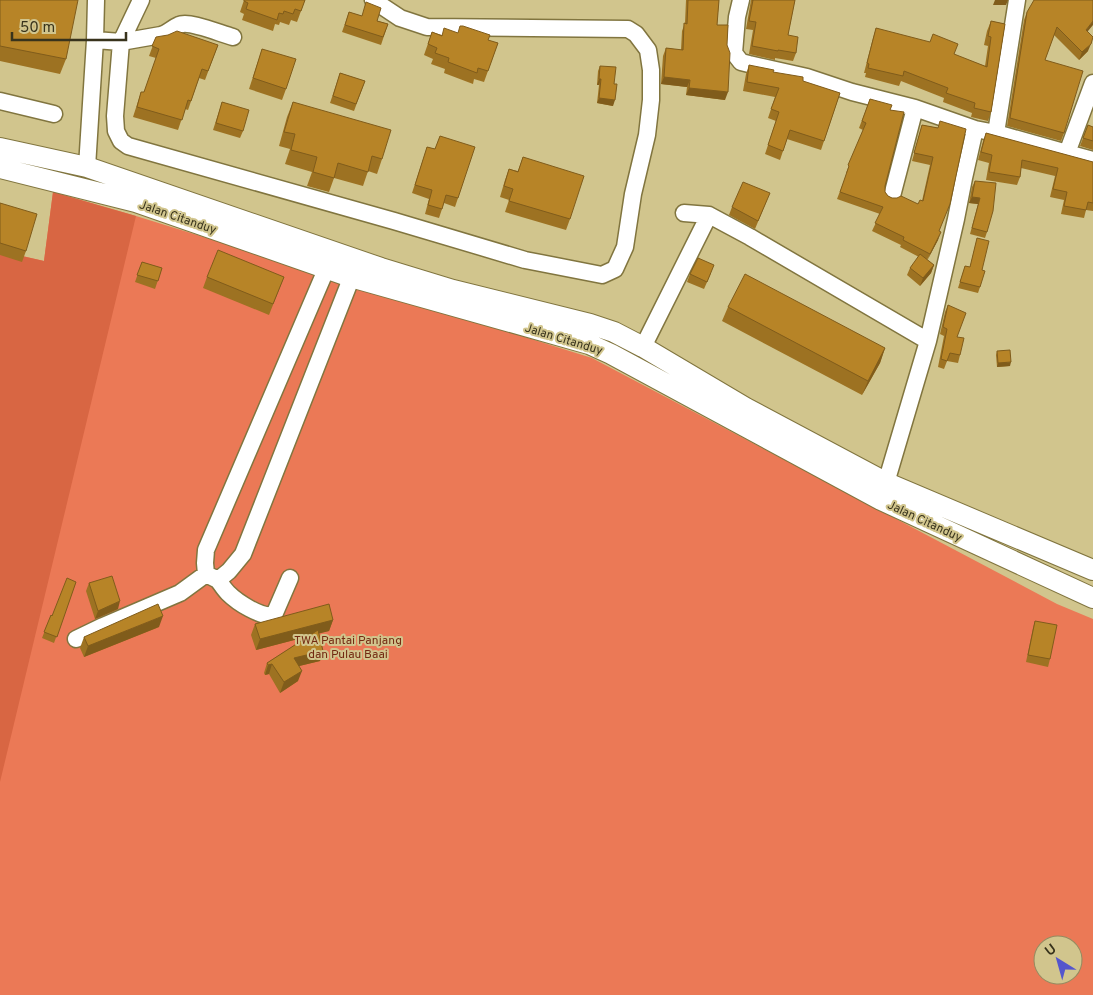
<svg xmlns="http://www.w3.org/2000/svg" width="1093" height="995" viewBox="0 0 1093 995" font-family="Overpass,sans-serif">
<style>
.green{fill:#eb7956;fill-rule:evenodd}
.forest{fill:#d86643}
.lines{fill:none;stroke-linecap:round;stroke-linejoin:round}
.minor-casing{stroke:#81753f;stroke-width:19}
.major-casing{stroke:#81753f;stroke-width:22}
.minor{stroke:#fff;stroke-width:16}
.major{stroke:#fff;stroke-width:20}
.wall{fill:#9d7222}
.shaded-wall{fill:#805c1b}
.building{fill:#b78427;stroke:#805c1b}
.labels{text-anchor:middle;stroke-width:4;stroke-linejoin:round;paint-order:stroke}
.street-label{font-size:12px;fill:#38331c;stroke:#d1c58d}
.park-label{font-size:12px;fill:#732a12;stroke:#d1c58d}
</style>
<rect width="100%" height="100%" fill="#d1c58d"/>
<!-- green -->
<path class="green" d="M53,192L136,216L592,358L1057,604L1093,619V995H0V251L44,261ZM1043,945H1073V975H1043Z"/>
<!-- forest -->
<path class="forest" d="M53,192L136,216L0,782V251L44,261Z"/>
<g class="lines">
<defs>
<path id="minor" d="M141,0L121,42L115,116L116,131L121,141L128,146L394,221L525,260L602,275L615,269L625,247L633,194L647,135L651,100V70L648,50L636,34L628,29L427,27L400,18L373,0
M741,0L737,17L734,53L741,62L749,64L807,77L852,92L915,108L975,129L964,178L956,219L928,341L883,493
M95,40L121,42L161,35C168,33 172,28 179,25C189,20 221,34 233,37
M0,101L54,114
M975,129L996,133L1067,153L1093,83
M996,133L1017,0
M1067,153L1093,160
M87,167L95,40L96,0
M892,196L915,108
M684,213L709,215L750,237L928,341
M331,258L206,550L205,563L206,574L218,580L229,571L243,554L356,266
M643,347L709,215
M218,580C221,584 224,589 228,593C237,602 261,618 274,615L290,578
M76,639L103,626L180,593L206,574"/>
<path id="major" d="M0,148L87,167L381,268L453,290L590,324L614,332L643,347L746,408L887,483L1093,570
M0,168L136,202L351,277L589,344L611,354L881,500L1093,598"/>
</defs>
<!-- minor casing -->
<use href="#minor" class="minor-casing"/>
<!-- major casing -->
<use href="#major" class="major-casing"/>
<!-- minor -->
<use href="#minor" class="minor"/>
<!-- major -->
<use href="#major" class="major"/>
</g>
<!-- wall -->
<path class="wall" d="M0,0L66,59L60,74L0,61Z
M244,0H305L297,22L291,20L289,25L280,22L279,25L275,24L273,31L242,20L244,14L240,12Z
M686,0H719L717,25L727,45L725,100L686,95L687,87L661,84L663,56L666,48L681,50L682,31L685,23Z
M751,0H795L788,35L796,53L793,61L775,58V60L749,54L753,30L746,29Z
M349,12L388,24L381,45L342,32Z
M1027,12L1087,32L1088,51L1079,60L1054,35L1045,60L1064,133L1061,141L1007,126L1024,20Z
M991,21L1005,24L991,112L988,121L971,117L972,113L943,102L944,98L901,81L899,86L865,77L866,73H864L873,38L876,28L954,55L985,66L988,46L984,45L987,31Z
M432,32L442,35L458,33L498,43L484,82L474,79L473,84L444,73L445,69L431,64L433,59L424,55Z
M156,37L218,45L205,80L199,78L188,110L185,109L178,130L133,117L141,92H144L156,58L149,56Z
M262,49L286,89L282,100L249,89Z
M749,65L840,93L821,150L787,139L780,160L765,154L776,121L768,118L775,97L743,91L746,74Z
M600,66L614,84L613,106L597,103L599,85H597L598,71Z
M340,73L365,81L354,111L330,103Z
M870,99L890,110L885,186V192L888,196L892,198L918,204L922,201L930,165L912,161L922,125L938,128L939,232L938,240L927,260L934,265L931,273L920,286L907,275L910,268L919,257L900,247L901,245L872,231L880,214L837,199L847,173H846L863,130L859,128Z
M222,102L243,131L240,138L213,130Z
M293,102L382,159L377,174L368,171L363,186L334,178L329,192L307,186L312,172L285,164L290,149L279,146L287,117Z
M1088,125L1093,127V150L1080,146Z
M986,133L1093,162V211L1086,210L1084,218L1061,214L1064,200L1050,197L1055,176L1021,168L1020,177L1017,185L986,180L989,163L978,160L983,141Z
M440,136L458,198L455,207L444,203L439,218L425,214L429,199L412,193L427,147L435,149Z
M523,157L570,219L566,230L505,212L509,200L500,197L505,180L509,169L518,171Z
M975,181L987,232L985,238L970,234L978,204L969,203L972,187Z
M767,200L755,229L729,215L732,207Z
M0,203L26,251L22,262L0,255Z
M977,238L982,270L980,287L978,293L958,288L965,266L970,267Z
M142,262L162,268L155,289L135,282Z
M711,273L704,289L687,282L690,274Z
M207,277H284L269,315L203,288Z
M948,305L957,337L960,355L958,363L947,361L944,369L938,367L944,336L940,334L945,312Z
M728,307L885,348L880,363L862,395L722,321Z
M997,351L1010,366L997,367L996,355Z
M76,582L54,643L42,638L51,615L52,616Z
M89,583L118,609L95,619L86,591Z
M333,620L329,631L319,633L323,651L320,661L299,666L298,681L280,693L269,674L265,675L264,673L267,663L309,636L256,650L251,635L255,624Z
M1035,621L1050,659L1048,667L1026,662L1033,628Z
M159,627L84,657L80,648L84,637Z"/>
<!-- shaded-wall -->
<path class="shaded-wall" d="M995,0H1008L1006,5H993Z
M1093,21V25L1083,37L1086,30Z
M1091,44L1088,51L1079,60L1082,52Z
M664,77L690,80L687,87L661,84Z
M599,79H601L599,85H597Z
M689,88L728,92L725,100L686,95Z
M599,98L615,100L613,106L597,103Z
M972,197L980,198L978,204L969,203Z
M941,232L938,240L927,261L930,254Z
M934,265L931,273L920,286L923,278Z
M885,348L880,363L862,395L868,381Z
M1011,362L1010,366L997,367L998,363Z
M120,601L118,609L95,619L98,611Z
M163,616L159,627L84,657L88,646Z
M333,620L329,631L256,650L260,639Z
M323,651L320,661L291,668L294,658Z
M272,664L269,674L265,675L268,665Z
M302,671L298,681L280,693L284,682Z"/>
<!-- building -->
<path class="building" d="M0,0H78L66,59L0,46Z
M244,0H305L301,11L295,9L293,14L284,11L283,14L279,13L277,20L246,9L248,3L244,1Z
M688,0H719L717,25H728L727,45L730,53L728,92L689,88L690,80L664,77L666,48L683,50L684,23L687,24Z
M752,0H795L788,35L798,37L796,53L778,50V51L752,46L756,22L749,21L753,0Z
M1034,0H1093V21L1086,30L1093,37L1091,44L1082,52L1057,27L1045,60L1083,71L1064,133L1010,118L1027,12Z
M366,2L381,8L377,21L388,24L383,37L345,25L349,12L362,16Z
M991,21L1005,24L991,112L974,108L975,103L946,93L948,88L904,71L903,76L868,68L869,64L867,63L876,28L930,42L933,34L958,44L954,54L987,67L991,37L988,36Z
M460,26H463L490,35L488,40L498,43L488,71L478,68L477,73L448,62L449,58L435,53L437,48L428,44L432,32L442,36L444,28L458,33Z
M177,31L218,45L208,71L202,69L191,101L188,100L182,120L137,107L141,92H144L159,49L152,46L156,37L168,35Z
M262,49L296,59L286,89L253,78Z
M749,65L774,70L773,72L803,77V81L840,93L824,141L790,130L783,151L768,145L779,112L771,109L779,88L747,82Z
M600,66L616,67L614,84H617L615,100L599,98L601,79H599Z
M340,73L365,81L356,104L333,96Z
M870,99L892,105L890,110L904,112L885,186V192L888,196L892,198H897L901,196L918,204L920,200L923,201L933,157L914,153L922,125L938,128L940,121L966,129L950,204L939,231L941,232L930,254L903,240L904,237L875,223L883,207L840,192L849,166L848,165L866,123L862,121Z
M222,102L249,110L243,131L216,123Z
M293,102L391,130L382,159L372,156L368,172L338,163L334,178L313,172L317,157L291,150L295,134L284,132Z
M1088,125L1093,127V141L1083,138Z
M986,133L1093,162V203L1088,202L1086,210L1064,206L1067,192L1053,189L1058,168L1022,160L1020,177L989,172L992,155L981,152Z
M440,136L475,147L458,198L446,195L442,209L428,205L432,190L415,185L427,147L435,149Z
M523,157L584,176L570,219L509,201L513,189L504,186L509,169L518,172Z
M975,181L996,183L993,211L987,232L972,228L980,198L972,197Z
M743,182L770,193L758,221L732,207Z
M0,203L37,214L26,251L0,243Z
M977,238L989,241L982,270L985,271L980,287L960,282L965,266L970,267Z
M218,250L284,277L273,304L207,277Z
M920,254L934,265L923,278L910,268Z
M698,258L714,265L707,282L690,274Z
M142,262L162,268L158,281L137,275Z
M745,274L885,348L868,381L728,307Z
M948,305L966,313L957,337L964,338L960,355L950,353L947,361L941,359L947,329L943,327Z
M1010,350L1011,362L998,363L997,351Z
M112,576L120,601L98,611L89,583Z
M67,578L76,582L57,637L44,632L51,615L52,616Z
M158,604L163,616L88,646L84,637Z
M329,604L333,620L260,639L255,624Z
M1035,621L1057,625L1050,659L1028,655Z
M318,630L323,651L294,658L302,671L284,682L272,664L268,665L267,663Z"/>
<g class="labels">
<!-- street labels -->
<g class="street-label">
<text transform="translate(178 217) rotate(19)" y="4">Jalan Citanduy</text>
<text transform="translate(564 339) rotate(17)" y="4">Jalan Citanduy</text>
<text transform="translate(925 521) rotate(25)" y="4">Jalan Citanduy</text>
</g>
<!-- park labels -->
<g class="park-label">
<text x="348" y="644">TWA Pantai Panjang<tspan x="348" dy="14">dan Pulau Baai</tspan></text>
</g>
</g>
<!-- north arrow -->
<g transform="translate(1058 960) rotate(323)"><circle r="24" fill="#d1c58d" stroke="#948b60"/>
<path d="M0-4L9 19L0 12L-9 19Z" fill="#5455cc"/>
<text y="-8" font-size="14" font-weight="bold" text-anchor="middle" fill="#38331c">U</text>
</g>
<!-- scale -->
<path d="M12 32v8h114v-8" fill="none" stroke="#38331c" stroke-width="2.5"/>
<text x="20" y="32" font-size="15" fill="#38331c" stroke="#d1c58d" stroke-width="4" paint-order="stroke">50 m</text>
</svg>
